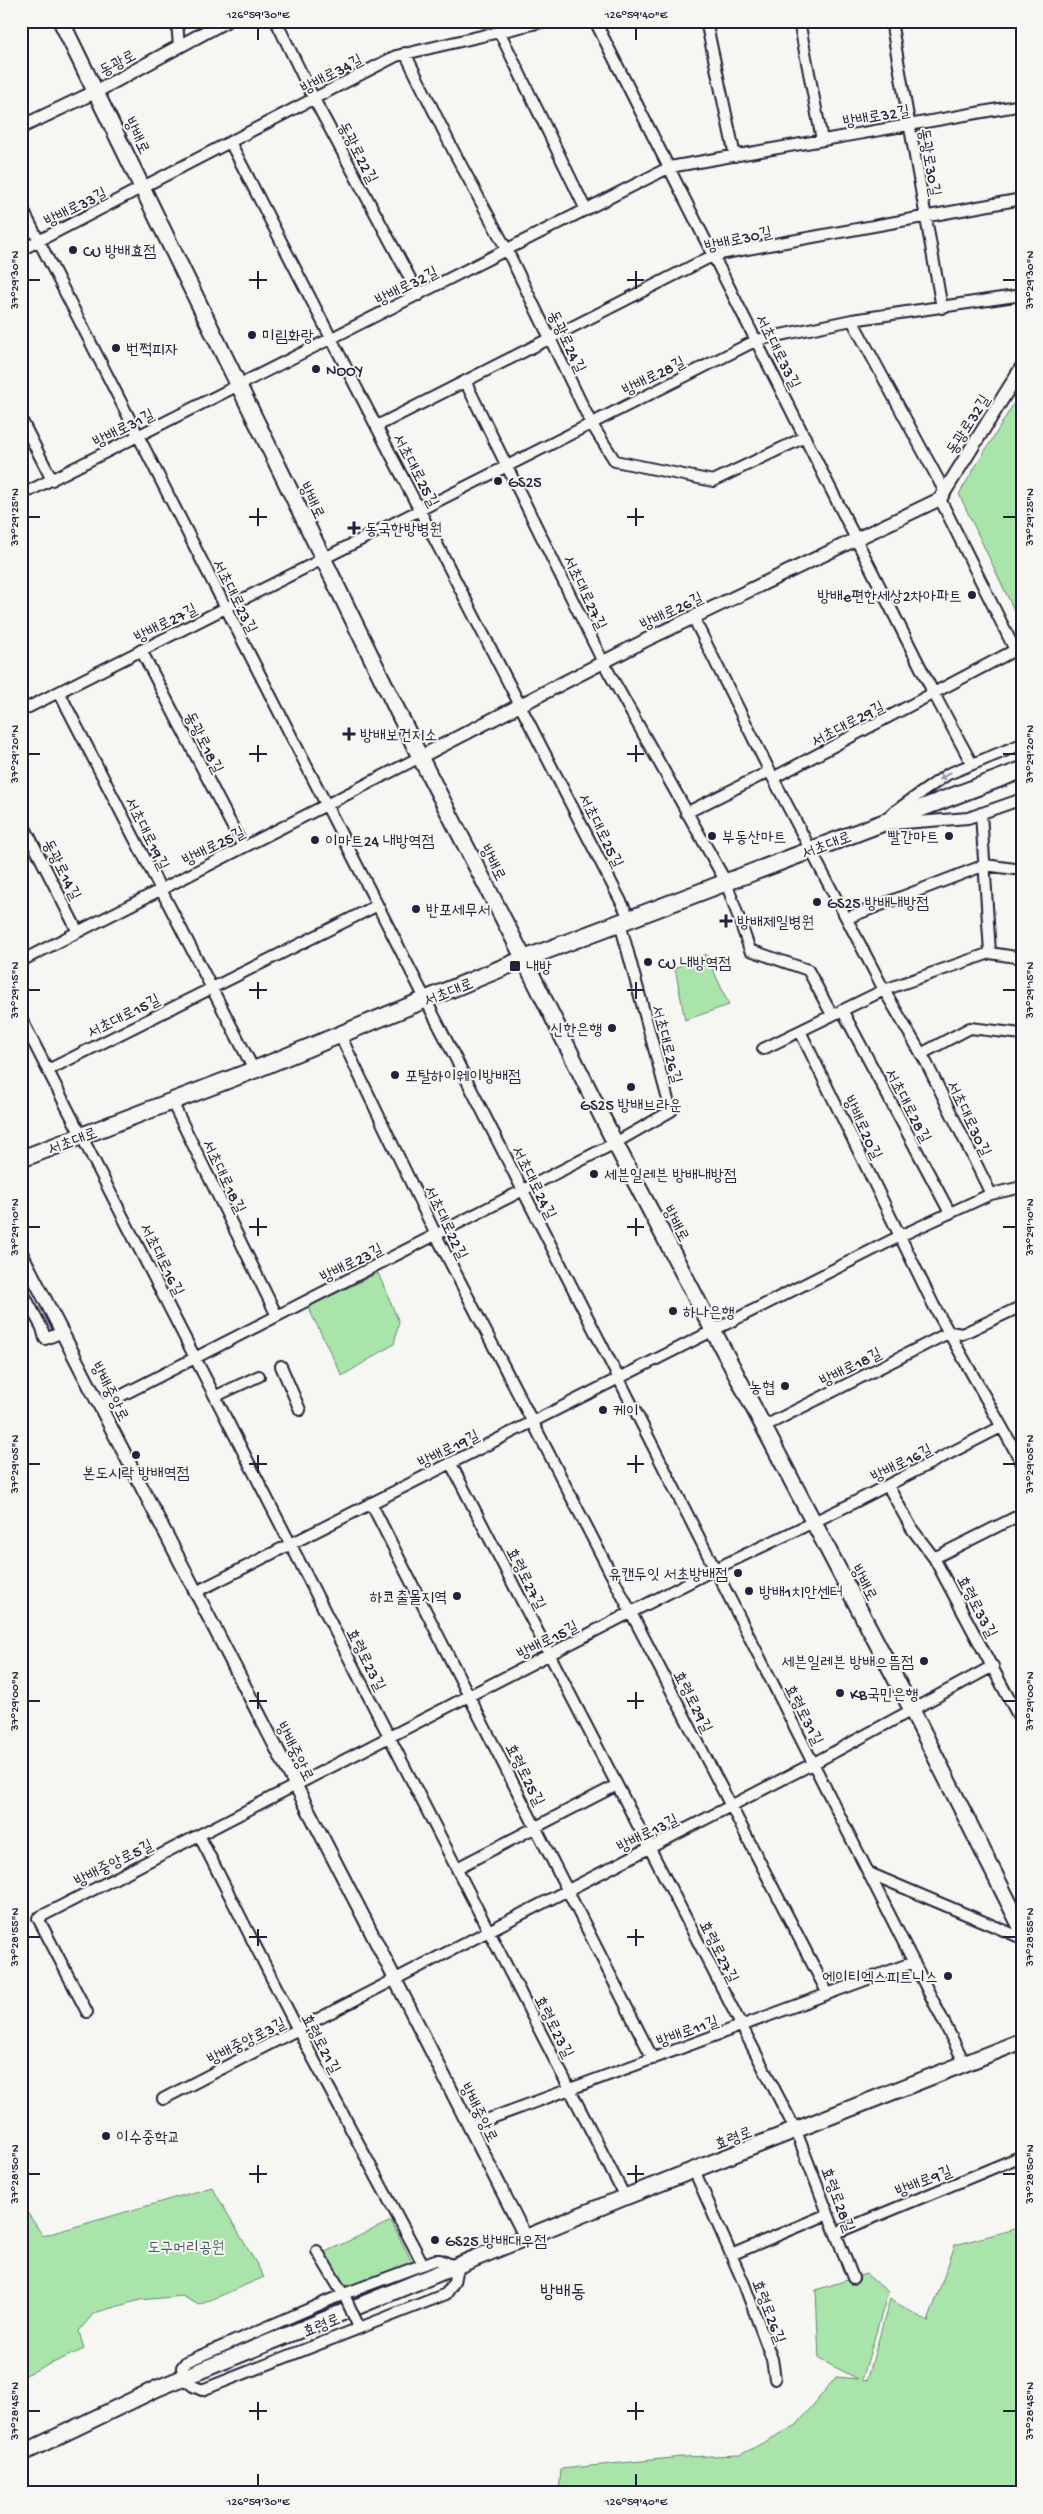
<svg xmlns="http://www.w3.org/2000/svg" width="1043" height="2514" viewBox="0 0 1043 2514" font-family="'Gochi Hand','Poor Story',sans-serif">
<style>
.green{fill:#a9e5ab;stroke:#668473}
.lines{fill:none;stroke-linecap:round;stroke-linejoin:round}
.minor-casing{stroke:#22223b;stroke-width:14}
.tertiary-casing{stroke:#22223b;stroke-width:16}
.secondary-casing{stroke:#22223b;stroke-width:19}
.primary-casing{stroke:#22223b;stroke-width:20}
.minor{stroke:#f6f6f2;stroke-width:10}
.tertiary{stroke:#f6f6f2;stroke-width:12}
.secondary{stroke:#f6f6f2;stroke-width:15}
.primary{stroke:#f6f6f2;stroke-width:16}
.minor-bridge-casing{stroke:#22223b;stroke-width:14;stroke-linecap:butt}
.minor-bridge{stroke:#f6f6f2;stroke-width:10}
.oneway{fill:#9797a0}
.ticks{fill:none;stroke:#22223b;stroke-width:2}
.poi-dot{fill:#22223b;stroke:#f6f6f2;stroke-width:2}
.labels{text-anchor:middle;stroke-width:4;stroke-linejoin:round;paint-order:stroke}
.street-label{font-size:16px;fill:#22223b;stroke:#f6f6f2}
.poi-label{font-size:16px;fill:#22223b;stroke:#f6f6f2;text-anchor:start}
.park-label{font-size:16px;fill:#4a5c5d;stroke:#f6f6f2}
.quarter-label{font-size:19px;fill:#22223b;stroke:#f6f6f2}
.neatline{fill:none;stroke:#22223b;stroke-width:2}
.ticks-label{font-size:12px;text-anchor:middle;fill:#22223b}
</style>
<rect width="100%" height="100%" fill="#f6f6f2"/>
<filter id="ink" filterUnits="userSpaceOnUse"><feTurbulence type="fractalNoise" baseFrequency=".02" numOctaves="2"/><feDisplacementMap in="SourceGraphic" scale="10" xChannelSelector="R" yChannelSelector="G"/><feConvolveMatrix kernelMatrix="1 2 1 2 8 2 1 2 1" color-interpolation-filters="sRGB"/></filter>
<g filter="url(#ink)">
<!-- green -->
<path class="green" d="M1022,390V627L959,494Z
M706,954L729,1005L685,1020L675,968Z
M378,1273L399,1322L394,1344L342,1376L308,1307Z
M212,2187L264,2277L199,2305L182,2296L140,2300L94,2313L79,2331L84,2349L21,2377V2203L43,2236Z
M391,2221L414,2266L345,2294L321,2254Z
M1022,2227V2493H559L561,2469L682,2457L740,2455L797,2425L836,2377L858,2379L819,2359L816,2290L866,2274L888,2292L862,2380L867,2381L890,2299L928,2322L955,2245Z"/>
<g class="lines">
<defs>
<path id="minor" d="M177,21L179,47
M276,21L314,99L419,295
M595,21L934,694L972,764
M706,21L735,156
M799,21L822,140
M891,21L942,308
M499,31L586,210
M405,53L454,152L507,250L591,423L615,461L713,481L805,437
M230,142L630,919
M21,206L618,1377L965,2064
M21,250L396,56L546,21
M852,320L945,492
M465,381L603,662L726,882L750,950L808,970L832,1015
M21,419L52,480
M377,426L714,255L1022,199
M21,495L670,167L1022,105
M693,617L773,778L884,990L926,1062L991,1194
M141,650L243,847
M59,692L254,1070
M21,711L757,340L852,320L1022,295
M773,778L1015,650L940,499
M686,813L770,771
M981,813L990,953
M891,814L948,774L1022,744
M21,820L78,932
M892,824L968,818L1022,799
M847,918L985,865L1022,870
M21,961L420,757
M842,1010L950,1213
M21,1018L625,2197
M800,1031L934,1306L1022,1463
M340,1035L436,1235L828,1994
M763,1049L884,990L990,953L1022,958
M921,1054L970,1028L1022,1034
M48,1070L376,906
M172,1102L277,1316
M21,1289L42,1328L45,1339L63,1332
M281,1366L300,1410
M216,1396L259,1376
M101,1406L615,1143L671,1111L620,923
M763,1427L950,1332L962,1334L1022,1306
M451,1464L796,2131L853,2278
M888,1486L912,1529L934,1558L1022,1723
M371,1503L653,2059
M934,1558L1022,1514
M196,1592L900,1236L991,1194L1022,1187
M199,1835L298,2030L423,2264
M457,1868L617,1785
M869,1873L1022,1938
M87,2012L38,1918L715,1569L847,1506L1001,1427
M163,2099L814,1763L993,1666
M470,2126L914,1962
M694,2170L744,2284L772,2359L775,2379
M836,2233L1022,2156
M317,2251L346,2299
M731,2255L828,2214
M435,2260H440L457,2267L454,2282L446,2294L202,2390L193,2386L183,2378L182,2367L186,2362L344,2294Z"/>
<path id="tertiary" d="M21,127L97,91L226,21
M420,757L650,638L940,499L1022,367
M21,1253L363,1916L526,2238"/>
<path id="secondary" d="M61,21L420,757L524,959L615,1143L912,1710L1022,1929
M21,2454L158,2388L625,2197L1022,2041"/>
<path id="primary" d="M21,1159L254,1070L524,959L1022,770"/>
</defs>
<!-- minor casing -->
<use href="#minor" class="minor-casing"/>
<!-- tertiary casing -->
<use href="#tertiary" class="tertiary-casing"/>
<!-- secondary casing -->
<use href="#secondary" class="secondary-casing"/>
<!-- primary casing -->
<use href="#primary" class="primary-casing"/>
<!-- minor -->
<use href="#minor" class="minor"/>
<!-- tertiary -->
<use href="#tertiary" class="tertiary"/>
<!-- secondary -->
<use href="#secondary" class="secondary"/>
<!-- primary -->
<use href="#primary" class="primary"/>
<defs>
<path id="minor-bridge" d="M346,2299L357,2323"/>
</defs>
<!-- minor-bridge casing -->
<use href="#minor-bridge" class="minor-bridge-casing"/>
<!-- minor-bridge -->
<use href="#minor-bridge" class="minor-bridge"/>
</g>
<!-- one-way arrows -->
<defs><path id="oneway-solid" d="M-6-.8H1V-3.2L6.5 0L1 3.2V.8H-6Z" transform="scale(1.25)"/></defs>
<use class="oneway" href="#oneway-solid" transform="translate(945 776) rotate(148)"/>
</g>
<!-- ticks -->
<path class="ticks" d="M258,28V40M636,28V40M258,271V289M636,271V289M28,280H40M249,280H267M627,280H644M1003,280H1016M258,508V526M636,508V526M28,517H40M249,517H267M627,517H644M1003,517H1016M258,745V762M636,745V762M28,754H40M249,754H267M627,754H644M1003,754H1016M258,982V999M636,982V999M28,990H40M249,990H267M627,990H644M1003,990H1016M258,1218V1236M636,1218V1236M28,1227H40M249,1227H267M627,1227H644M1003,1227H1016M258,1455V1473M636,1455V1473M28,1464H40M249,1464H267M627,1464H644M1003,1464H1016M258,1692V1709M636,1692V1709M28,1701H40M249,1701H267M627,1701H644M1003,1701H1016M258,1929V1946M636,1929V1946M28,1937H40M249,1937H267M627,1937H644M1003,1937H1016M258,2165V2183M636,2165V2183M28,2174H40M249,2174H267M627,2174H644M1003,2174H1016M258,2402V2420M636,2402V2420M28,2411H40M249,2411H267M627,2411H644M1003,2411H1016M258,2474V2486M636,2474V2486"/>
<!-- markers -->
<g class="poi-dot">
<circle cx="73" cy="250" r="5"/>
<circle cx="252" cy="335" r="5"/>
<circle cx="116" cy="348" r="5"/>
<circle cx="316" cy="369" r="5"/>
<circle cx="498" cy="481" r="5"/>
<path d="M351.5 520.5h5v5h5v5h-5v5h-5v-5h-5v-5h5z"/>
<circle cx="972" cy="595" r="5"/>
<path d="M346.5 726.5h5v5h5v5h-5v5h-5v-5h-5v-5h5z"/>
<circle cx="712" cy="836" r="5"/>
<circle cx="949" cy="836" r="5"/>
<circle cx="315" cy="840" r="5"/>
<circle cx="817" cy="902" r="5"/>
<circle cx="416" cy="909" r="5"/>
<path d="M723.5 913.5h5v5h5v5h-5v5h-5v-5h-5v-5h5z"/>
<circle cx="648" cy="962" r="5"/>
<rect x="509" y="960" width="12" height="12" rx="2.5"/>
<circle cx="612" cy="1028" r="5"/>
<circle cx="395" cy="1075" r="5"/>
<circle cx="631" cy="1087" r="5"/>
<circle cx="594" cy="1174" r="5"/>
<circle cx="673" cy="1311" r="5"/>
<circle cx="785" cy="1386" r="5"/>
<circle cx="603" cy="1410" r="5"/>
<circle cx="136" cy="1455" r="5"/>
<circle cx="738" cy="1573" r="5"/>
<circle cx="749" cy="1591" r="5"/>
<circle cx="457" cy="1596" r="5"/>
<circle cx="924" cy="1661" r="5"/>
<circle cx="840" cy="1693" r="5"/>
<circle cx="948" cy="1976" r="5"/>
<circle cx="106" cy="2136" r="5"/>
<circle cx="435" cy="2240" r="5"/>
</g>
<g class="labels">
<!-- street labels -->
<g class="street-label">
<text transform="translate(117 62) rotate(-28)" y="6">동광로</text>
<text transform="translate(331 73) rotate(-28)" y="6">방배로34길</text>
<text transform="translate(876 115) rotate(-10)" y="6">방배로32길</text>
<text transform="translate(138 135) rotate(64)" y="6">방배로</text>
<text transform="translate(359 152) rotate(62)" y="6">동광로22길</text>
<text transform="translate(931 162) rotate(80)" y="6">동광로30길</text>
<text transform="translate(75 206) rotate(-27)" y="6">방배로33길</text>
<text transform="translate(738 238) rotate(-13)" y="6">방배로30길</text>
<text transform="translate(406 285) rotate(-27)" y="6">방배로32길</text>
<text transform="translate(568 341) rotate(64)" y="6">동광로24길</text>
<text transform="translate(779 351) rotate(63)" y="6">서초대로33길</text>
<text transform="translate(653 375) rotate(-27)" y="6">방배로28길</text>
<text transform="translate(967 424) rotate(-58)" y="6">동광로32길</text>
<text transform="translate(123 427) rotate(-27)" y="6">방배로31길</text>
<text transform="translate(417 470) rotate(62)" y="6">서초대로25길</text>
<text transform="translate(313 500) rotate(64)" y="6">방배로</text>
<text transform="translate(586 592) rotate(64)" y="6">서초대로27길</text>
<text transform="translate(236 596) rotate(63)" y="6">서초대로23길</text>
<text transform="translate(671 610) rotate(-26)" y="6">방배로26길</text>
<text transform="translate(165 622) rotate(-27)" y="6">방배로27길</text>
<text transform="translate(847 723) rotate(-28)" y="6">서초대로29길</text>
<text transform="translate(205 742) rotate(63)" y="6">동광로18길</text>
<text transform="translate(602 830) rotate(63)" y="6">서초대로25길</text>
<text transform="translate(148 833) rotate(63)" y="6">서초대로19길</text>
<text transform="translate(826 844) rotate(-21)" y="6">서초대로</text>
<text transform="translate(213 845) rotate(-27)" y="6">방배로25길</text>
<text transform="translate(494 862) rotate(63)" y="6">방배로</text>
<text transform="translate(63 869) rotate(63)" y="6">동광로14길</text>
<text transform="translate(448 991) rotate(-22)" y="6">서초대로</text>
<text transform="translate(123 1015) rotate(-27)" y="6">서초대로15길</text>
<text transform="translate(668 1044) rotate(75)" y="6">서초대로26길</text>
<text transform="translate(909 1105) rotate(62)" y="6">서초대로28길</text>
<text transform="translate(970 1118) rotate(64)" y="6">서초대로30길</text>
<text transform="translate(864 1127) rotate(64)" y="6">방배로20길</text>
<text transform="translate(72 1140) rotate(-21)" y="6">서초대로</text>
<text transform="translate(225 1176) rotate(64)" y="6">서초대로18길</text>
<text transform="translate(535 1182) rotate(63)" y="6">서초대로24길</text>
<text transform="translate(447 1222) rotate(64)" y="6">서초대로22길</text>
<text transform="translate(677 1223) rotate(62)" y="6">방배로</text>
<text transform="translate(163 1259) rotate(63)" y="6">서초대로16길</text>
<text transform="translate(351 1262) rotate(-27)" y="6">방배로23길</text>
<text transform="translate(850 1366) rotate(-27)" y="6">방배로18길</text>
<text transform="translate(111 1391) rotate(63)" y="6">방배중앙로</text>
<text transform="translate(448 1448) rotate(-27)" y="6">방배로19길</text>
<text transform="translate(901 1462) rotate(-27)" y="6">방배로16길</text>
<text transform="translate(527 1578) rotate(63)" y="6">효령로27길</text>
<text transform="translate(865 1582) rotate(62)" y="6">방배로</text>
<text transform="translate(978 1606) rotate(62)" y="6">효령로33길</text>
<text transform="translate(547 1639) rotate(-27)" y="6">방배로15길</text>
<text transform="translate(367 1659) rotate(63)" y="6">효령로23길</text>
<text transform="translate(694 1701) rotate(63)" y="6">효령로29길</text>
<text transform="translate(805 1714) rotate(63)" y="6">효령로31길</text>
<text transform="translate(296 1751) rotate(63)" y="6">방배중앙로</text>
<text transform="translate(526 1774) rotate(63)" y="6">효령로25길</text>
<text transform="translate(647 1832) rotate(-27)" y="6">방배로13길</text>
<text transform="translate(113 1862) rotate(-27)" y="6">방배중앙로5길</text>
<text transform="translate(720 1951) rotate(63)" y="6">효령로27길</text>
<text transform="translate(555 2026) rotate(63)" y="6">효령로23길</text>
<text transform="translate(687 2030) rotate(-20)" y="6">방배로11길</text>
<text transform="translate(246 2040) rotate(-27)" y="6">방배중앙로3길</text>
<text transform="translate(322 2043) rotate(62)" y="6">효령로21길</text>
<text transform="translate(480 2112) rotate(63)" y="6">방배중앙로</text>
<text transform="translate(733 2137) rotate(-21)" y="6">효령로</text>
<text transform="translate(923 2180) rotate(-22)" y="6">방배로9길</text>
<text transform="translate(839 2199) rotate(69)" y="6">효령로28길</text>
<text transform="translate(770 2311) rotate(69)" y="6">효령로26길</text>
<text transform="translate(321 2324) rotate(-22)" y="6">효령로</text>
</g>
<!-- poi labels -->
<g class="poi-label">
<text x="83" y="256">CU 방배효점</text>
<text x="262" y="341">미림화랑</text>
<text x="126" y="354">번쩍피자</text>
<text x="326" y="375">NOOY</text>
<text x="508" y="487">GS25</text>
<text x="365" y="534">동국한방병원</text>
<text x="962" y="601" text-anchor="end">방배e편한세상2차아파트</text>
<text x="360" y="740">방배보건지소</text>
<text x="722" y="842">부동산마트</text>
<text x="939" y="842" text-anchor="end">빨간마트</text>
<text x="325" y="846">이마트24 내방역점</text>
<text x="827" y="908">GS25 방배내방점</text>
<text x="426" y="915">반포세무서</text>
<text x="737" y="927">방배제일병원</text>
<text x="658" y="968">CU 내방역점</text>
<text x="526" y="972">내방</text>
<text x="602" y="1034" text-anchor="end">신한은행</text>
<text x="405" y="1081">포탈하이웨이방배점</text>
<text x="631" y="1110" text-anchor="middle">GS25 방배브라운</text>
<text x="604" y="1180">세븐일레븐 방배내방점</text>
<text x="683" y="1317">하나은행</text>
<text x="775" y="1392" text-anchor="end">농협</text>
<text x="613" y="1416">케이</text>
<text x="136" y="1478" text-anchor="middle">본도시락 방배역점</text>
<text x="728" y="1579" text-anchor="end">유캔두잇 서초방배점</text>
<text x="759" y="1597">방배1치안센터</text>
<text x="447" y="1602" text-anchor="end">하코출몰지역</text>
<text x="914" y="1667" text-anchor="end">세븐일레븐 방배으뜸점</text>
<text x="850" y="1699">KB국민은행</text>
<text x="938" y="1982" text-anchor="end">에이티엑스피트니스</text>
<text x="116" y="2142">이수중학교</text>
<text x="445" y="2246">GS25 방배대우점</text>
</g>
<!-- park labels -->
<g class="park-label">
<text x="186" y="2252">도구머리공원</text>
</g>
<!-- quarter labels -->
<g class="quarter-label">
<text x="563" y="2297">방배동</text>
</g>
</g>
<!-- margin -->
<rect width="1043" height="2514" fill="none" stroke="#f6f6f2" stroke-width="55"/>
<rect x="28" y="28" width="988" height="2458" class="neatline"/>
<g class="ticks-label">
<text x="258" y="18">126°59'30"E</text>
<text x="636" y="18">126°59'40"E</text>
<text transform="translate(14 280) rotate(-90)" y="4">37°29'30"N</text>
<text transform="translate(1029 280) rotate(-90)" y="4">37°29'30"N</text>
<text transform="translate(14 517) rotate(-90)" y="4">37°29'25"N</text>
<text transform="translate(1029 517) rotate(-90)" y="4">37°29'25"N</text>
<text transform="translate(14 754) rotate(-90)" y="4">37°29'20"N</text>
<text transform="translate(1029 754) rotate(-90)" y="4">37°29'20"N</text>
<text transform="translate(14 990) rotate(-90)" y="4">37°29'15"N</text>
<text transform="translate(1029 990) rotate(-90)" y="4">37°29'15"N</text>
<text transform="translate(14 1227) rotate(-90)" y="4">37°29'10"N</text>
<text transform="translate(1029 1227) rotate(-90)" y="4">37°29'10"N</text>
<text transform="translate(14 1464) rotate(-90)" y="4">37°29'05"N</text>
<text transform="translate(1029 1464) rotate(-90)" y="4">37°29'05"N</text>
<text transform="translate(14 1701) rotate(-90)" y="4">37°29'00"N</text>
<text transform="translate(1029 1701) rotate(-90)" y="4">37°29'00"N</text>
<text transform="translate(14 1937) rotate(-90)" y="4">37°28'55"N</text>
<text transform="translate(1029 1937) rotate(-90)" y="4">37°28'55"N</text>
<text transform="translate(14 2174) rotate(-90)" y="4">37°28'50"N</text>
<text transform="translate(1029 2174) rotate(-90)" y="4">37°28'50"N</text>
<text transform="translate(14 2411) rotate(-90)" y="4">37°28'45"N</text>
<text transform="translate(1029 2411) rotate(-90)" y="4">37°28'45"N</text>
<text x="258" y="2505">126°59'30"E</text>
<text x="636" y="2505">126°59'40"E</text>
</g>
</svg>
